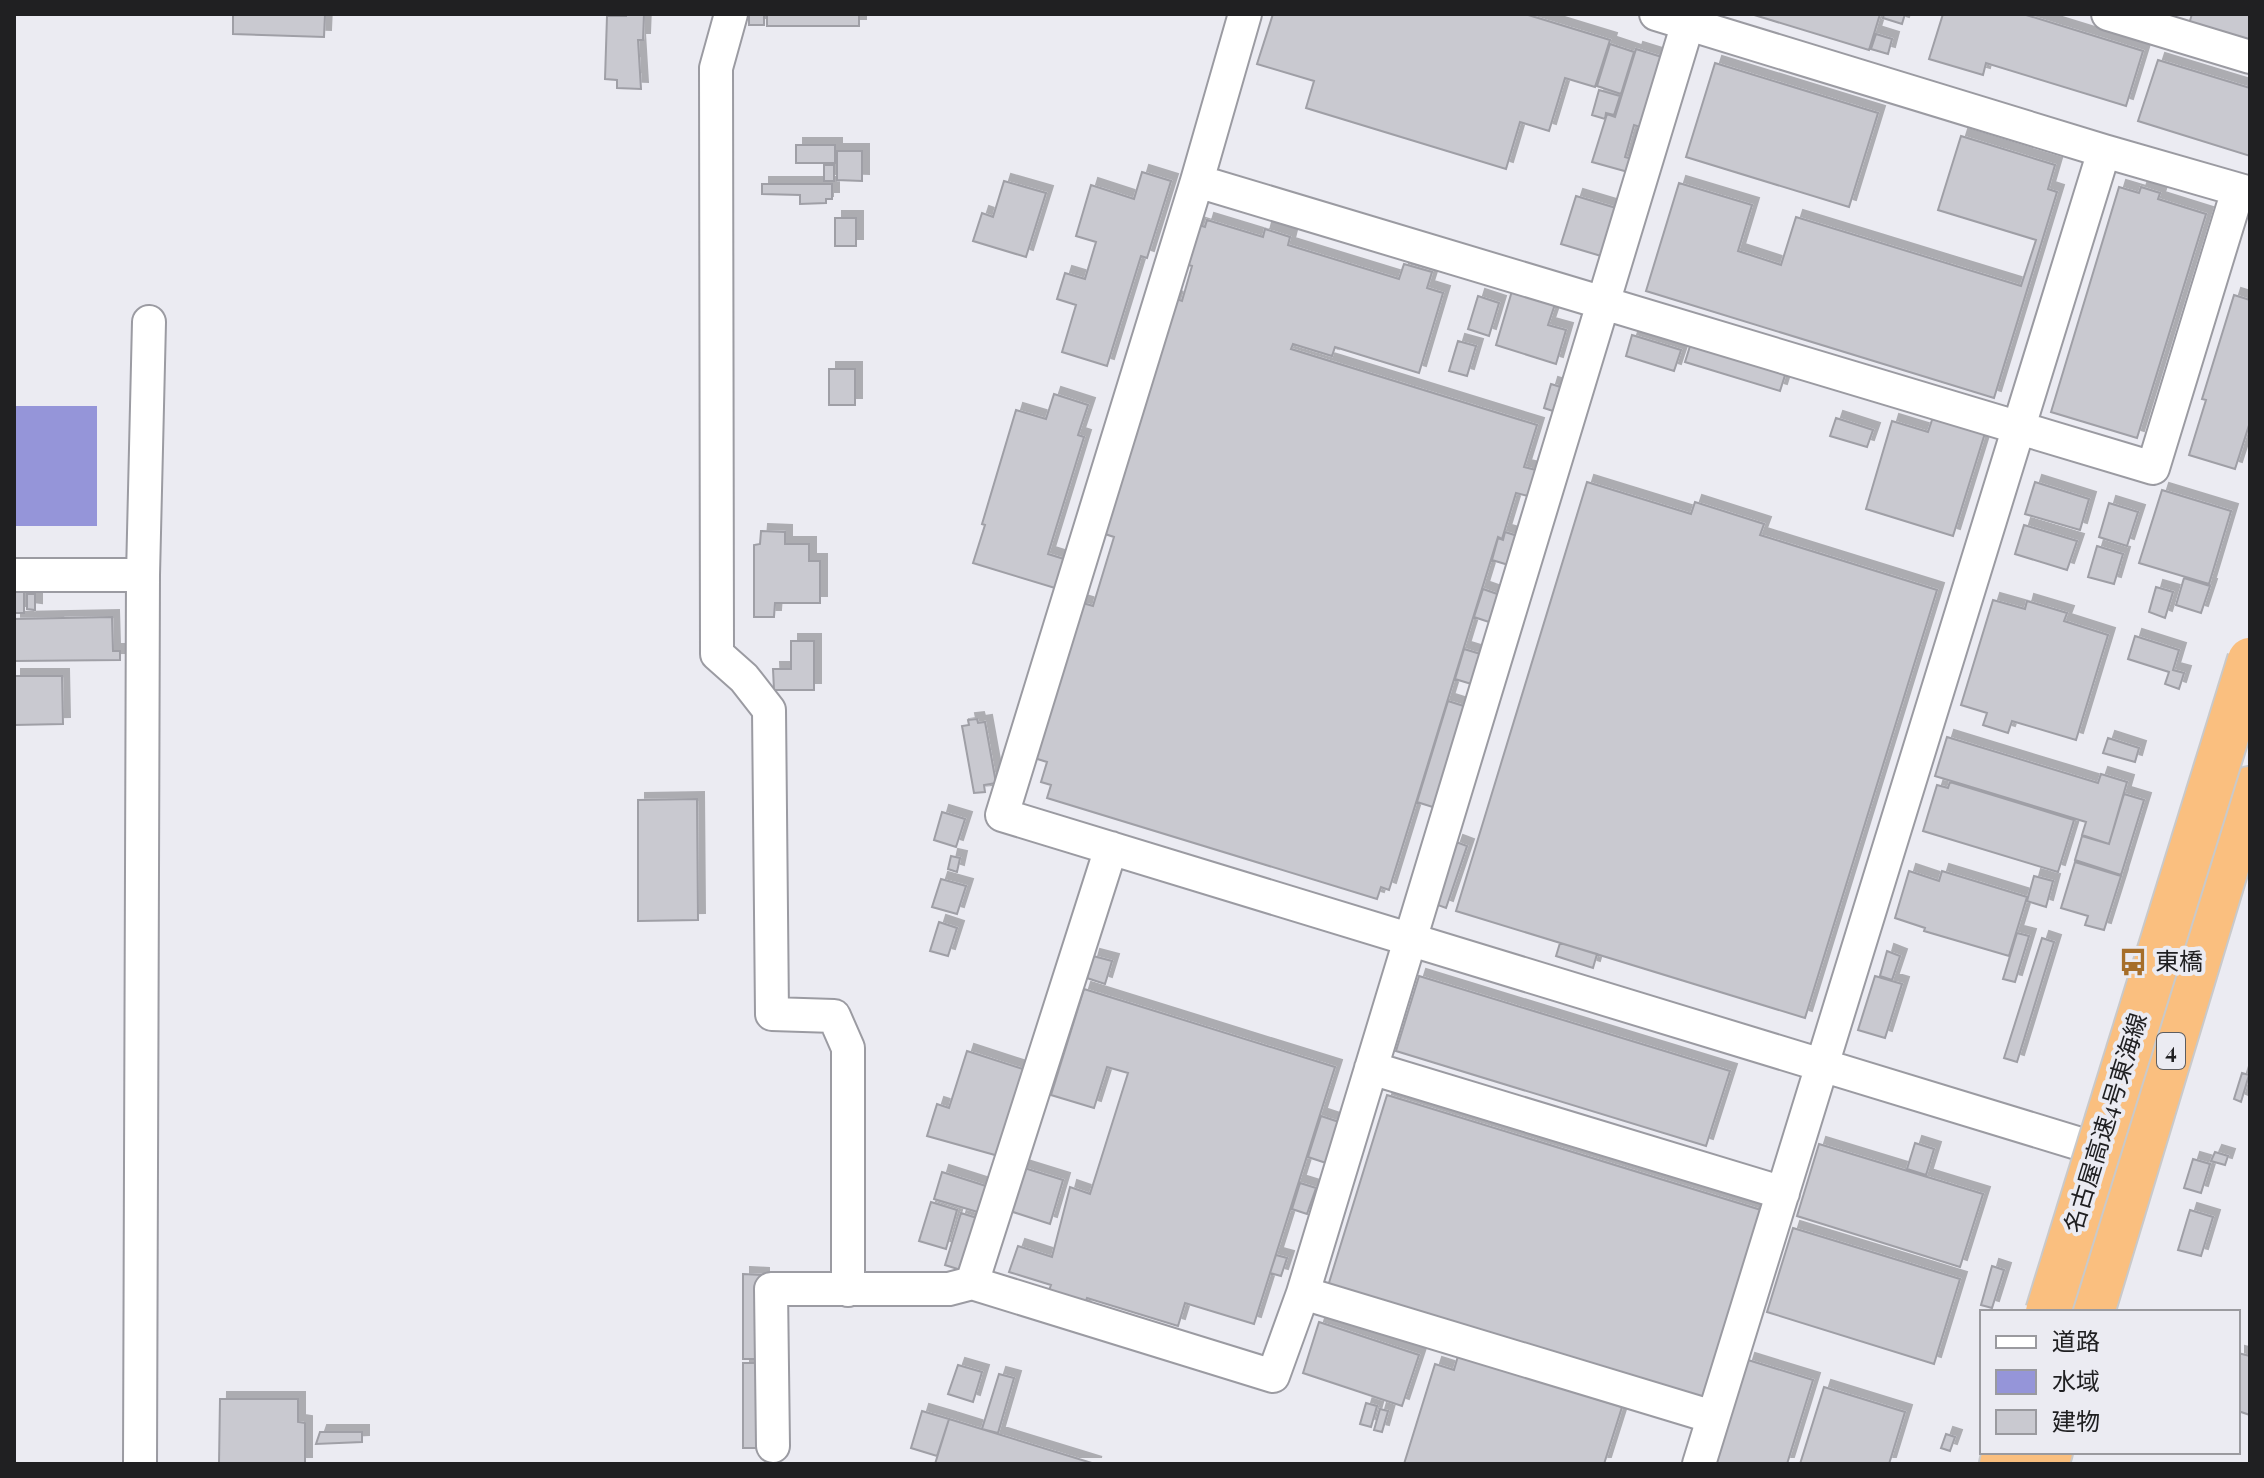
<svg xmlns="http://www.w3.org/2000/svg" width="2264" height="1478" viewBox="0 0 2264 1478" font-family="'Playfair Display','Noto Sans JP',serif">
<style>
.water{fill:#9595d9}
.building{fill:#c9c9d0;stroke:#9f9fa6;stroke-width:2;filter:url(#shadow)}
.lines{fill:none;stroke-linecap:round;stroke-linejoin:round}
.minor-casing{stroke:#9b9ba2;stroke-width:36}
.highway-casing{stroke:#c9c9ca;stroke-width:48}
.minor{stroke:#fff;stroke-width:32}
.highway{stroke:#fabf7f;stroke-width:44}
.highway-bridge-casing{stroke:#c9c9ca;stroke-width:48;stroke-linecap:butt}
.highway-bridge{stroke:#fabf7f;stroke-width:44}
.labels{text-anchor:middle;stroke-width:8;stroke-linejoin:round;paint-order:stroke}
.shield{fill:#ebebf2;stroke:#5d5d60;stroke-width:2}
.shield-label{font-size:22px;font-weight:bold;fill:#202022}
.poi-label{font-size:24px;fill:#202022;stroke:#ebebf2;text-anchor:start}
.street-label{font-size:24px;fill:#202022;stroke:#ebebf2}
</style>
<defs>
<filter id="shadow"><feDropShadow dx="7" dy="-7" stdDeviation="0" flood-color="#0004"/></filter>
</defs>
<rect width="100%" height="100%" fill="#ebebf2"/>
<!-- water -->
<path class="water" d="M14,406H97V526H14Z"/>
<!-- building -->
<path class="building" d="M233,14H325L324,37L233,34Z
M626,14H644L643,40H638L641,89L617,88V80L605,79L607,16H626Z
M749,14H764V25H749Z
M767,14H859V26H767Z
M1273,14H1525L1610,40L1595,87L1565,78L1549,131L1520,122L1506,169L1306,108L1314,81L1257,64Z
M1751,14H1880L1869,50Z
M1884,14H1905L1902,24L1883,18Z
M1943,14H2023L2143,51L2126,106L1986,63L1983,75L1929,59Z
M2192,14H2250V43L2189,24Z
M1876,34L1892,39L1888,54L1871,49Z
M1610,44L1634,52L1621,94L1597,86Z
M1636,49L1665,58L1643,128L1634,125L1625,157L1632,159L1628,172L1592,162L1607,114L1615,117Z
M2158,60L2250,88V156L2138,121Z
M1715,63L1878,113L1849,207L1686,157Z
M1599,90L1620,96L1614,115L1606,113L1605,119L1592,115Z
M1961,136L2055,165L2048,189L2057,192L1994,398L1646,291L1679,183L1752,205L1738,251L1781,265L1796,217L2021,286L2036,240L1938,210Z
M796,145H835V163H796Z
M837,151H862V181L837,180Z
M824,165H834V181H824Z
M1142,172L1171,181L1147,258L1141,256L1107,366L1062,352L1076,305L1057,299L1065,273L1085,279L1096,242L1076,236L1091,185L1134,199Z
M1004,181L1046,193L1026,257L973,241L982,213L993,217Z
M762,184H832V199H826V203L800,204V195L762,194Z
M2119,187L2139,193L2141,187L2160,193L2158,199L2206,214L2137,438L2051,412Z
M1576,196L1616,208L1601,256L1561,244Z
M835,218H856V246H835Z
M1207,220L1263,237L1265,229L1290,237L1288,245L1399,279L1404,264L1432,272L1427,288L1443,293L1419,373L1335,347L1332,356L1293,344L1291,349L1537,425L1524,467L1536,470L1528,496L1516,493L1502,539L1498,537L1389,890L1381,887L1377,899L1047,798L1051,785L1041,782L1047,762L1031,757L1079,602L1093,606L1114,537L1093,530L1171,297L1182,301L1192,266L1181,263L1193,223L1205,227Z
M1512,291L1555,304L1548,325L1566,330L1556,364L1496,345Z
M2234,295L2250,300V422L2235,469L2189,455L2206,400L2202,399Z
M1478,296L1499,303L1489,336L1468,329Z
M1632,335L1681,350L1674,371L1626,356Z
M1458,341L1476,346L1467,376L1449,371Z
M1691,343L1786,372L1780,391L1685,362Z
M829,369H855V405H829Z
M1551,384L1567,389L1559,413L1544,408Z
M1054,394L1088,405L1078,435L1084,437L1048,554L1064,559L1055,588L973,563L985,525L982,524L1016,410L1046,419Z
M1933,417L1985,433L1953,536L1866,509L1892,421L1928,432Z
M1836,418L1873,430L1867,447L1830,436Z
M1587,482L1691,514L1695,502L1764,524L1760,535L1937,590L1805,1018L1456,911Z
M2035,482L2089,499L2080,530L2025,514Z
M2162,490L2231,511L2209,584L2139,563Z
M2109,503L2138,512L2127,546L2099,537Z
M2024,525L2077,541L2067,570L2015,554Z
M761,531L785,532V544H809V561H820V603H775L774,617H754V545L760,544Z
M1505,532L1524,538L1515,567L1492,560L1498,538L1503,540Z
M2097,546L2123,554L2114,584L2088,577Z
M2184,578L2210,586L2201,613L2176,605Z
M2156,587L2173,592L2165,618L2149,612Z
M1483,589L1500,595L1492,623L1474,617Z
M14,592H24V613H14Z
M27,594H35V610L27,609Z
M1993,600L2025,609L2027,601L2067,613L2064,621L2108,635L2076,740L2012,721L2008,733L1983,725L1987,713L1961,705Z
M112,617L113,651H120V660L14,661V619Z
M2135,636L2179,650L2173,670L2184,673L2179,689L2165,684L2169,672L2128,659Z
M791,641H814V690H774L773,669H791Z
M1464,649L1487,656L1478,686L1455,679Z
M14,676H62L63,724L14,725Z
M1448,701L1473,709L1439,809L1417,802Z
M977,719L978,723L985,722L996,783L984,785L985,792L974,793L962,726L969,725L968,720Z
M1947,737L2098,783L2101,774L2127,782L2109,844L2082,835L2086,822L1935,776Z
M2108,738L2139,748L2135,762L2103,753Z
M1950,782L2074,820L2058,872L1923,831L1937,785L1948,788Z
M2124,794L2144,800L2121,875L2075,860L2082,836L2109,844Z
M697,799L698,920L638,921V800Z
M942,812L965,819L956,847L934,840Z
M1456,842L1467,846L1446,908L1435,904Z
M951,856L960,858L957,872L948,869Z
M2075,862L2121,876L2104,930L2085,925L2088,916L2061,908Z
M1909,871L1939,881L1942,871L2027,897L2009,956L1924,931L1925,928L1895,918Z
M2034,876L2053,881L2046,907L2027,901Z
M941,879L966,886L957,914L932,907Z
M939,922L957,928L948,956L930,951Z
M2017,933L2029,936L2015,982L2003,979Z
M2042,938L2054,942L2017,1062L2004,1058Z
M1560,943L1597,954L1593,968L1556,956Z
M1887,951L1900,956L1892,980L1880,976Z
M1093,956L1112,961L1105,984L1087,978Z
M1419,976L1730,1071L1706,1146L1396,1051Z
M1875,976L1902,984L1885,1038L1858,1030Z
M1084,989L1335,1067L1254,1324L1185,1303L1178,1326L1087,1298L1083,1309L1047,1296L1051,1285L1009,1272L1018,1246L1052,1257L1070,1187L1090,1194L1128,1073L1107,1067L1094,1108L1051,1095Z
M967,1051L1029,1071L1002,1157L927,1136L937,1104L949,1108Z
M2242,1073L2249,1075L2241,1102L2234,1099Z
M1387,1095L1761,1210L1702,1401L1328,1286Z
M1321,1116L1342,1123L1329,1164L1308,1157Z
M1915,1143L1934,1149L1926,1175L1907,1169Z
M1819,1144L1983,1194L1960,1267L1797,1216Z
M2215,1152L2228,1156L2225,1165L2211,1161Z
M2193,1159L2210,1164L2201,1193L2184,1188Z
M1021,1167L1063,1180L1050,1224L1007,1210Z
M942,1172L989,1187L981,1213L934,1199Z
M1300,1183L1316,1188L1307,1214L1292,1209Z
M931,1202L957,1210L946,1249L919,1241Z
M2190,1210L2213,1217L2201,1256L2178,1250Z
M961,1213L980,1219L964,1271L945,1265Z
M1793,1228L1960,1279L1934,1364L1767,1312Z
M1276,1255L1287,1258L1281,1276L1270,1273Z
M1992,1266L2004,1270L1992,1308L1981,1305Z
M743,1274L762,1275V1359H743Z
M1319,1322L1419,1355L1402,1406L1303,1373Z
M2238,1353L2250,1356V1415L2238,1411Z
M1458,1356L1622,1407L1604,1464H1404L1435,1364L1454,1370Z
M1748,1360L1813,1380L1787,1464H1716Z
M743,1363H762V1448H743Z
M958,1365L982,1372L973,1402L948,1394Z
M999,1374L1014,1378L998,1433L982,1429Z
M1824,1387L1905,1412L1889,1464H1800Z
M220,1399H298V1422L305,1423V1464H219Z
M1366,1403L1377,1406L1371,1427L1360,1424Z
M1380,1409L1388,1411L1382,1432L1374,1430Z
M922,1411L949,1419L937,1456L911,1448Z
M949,1419L1095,1464H935Z
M320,1432H362V1442L316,1444Z
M1946,1434L1955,1437L1950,1451L1941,1448Z"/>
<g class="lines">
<defs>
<path id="minor" d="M731,14L716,68L717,654L744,678L769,710L772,1014L834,1016L848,1048V1290
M1245,14L1197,181L1002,815L2113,1154
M1656,14L2104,151L2250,193
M2108,14L2250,57
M1197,181L2153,468L2238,190
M14,575H143
M1371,1068L1783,1193
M972,1283L1111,848
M1303,1293L1713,1417
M773,1446L771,1289H949L972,1283L1273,1376L1303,1293L1688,23
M140,1464L143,575L149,322
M1699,1464L2104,151"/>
<path id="highway" d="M2092,1312L2250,789
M2002,1464L2005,1452
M2046,1464L2050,1452"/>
</defs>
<!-- minor casing -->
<use href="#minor" class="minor-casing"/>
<!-- highway casing -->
<use href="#highway" class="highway-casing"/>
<!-- minor -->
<use href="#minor" class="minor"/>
<!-- highway -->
<use href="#highway" class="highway"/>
<defs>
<path id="highway-bridge" d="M2048,1312L2250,660"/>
</defs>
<!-- highway-bridge casing -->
<use href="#highway-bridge" class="highway-bridge-casing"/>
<!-- highway-bridge -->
<use href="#highway-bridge" class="highway-bridge"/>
</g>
<!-- icons -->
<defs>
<symbol id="bus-bare" viewBox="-9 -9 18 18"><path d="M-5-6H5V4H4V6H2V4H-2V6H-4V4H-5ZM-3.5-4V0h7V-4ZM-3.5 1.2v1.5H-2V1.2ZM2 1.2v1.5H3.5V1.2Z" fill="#a66e2a" stroke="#ebebf2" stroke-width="2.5" paint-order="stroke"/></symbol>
</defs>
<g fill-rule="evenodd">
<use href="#bus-bare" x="2113" y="942" width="40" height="40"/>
</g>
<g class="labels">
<!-- shield labels -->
<rect class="shield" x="2157" y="1033" width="28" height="36" rx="6"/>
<g class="shield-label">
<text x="2171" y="1059">4</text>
</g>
<!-- poi labels -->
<g class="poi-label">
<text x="2155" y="970">東橋</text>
</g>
<!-- street labels -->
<g class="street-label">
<text transform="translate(2106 1123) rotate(-73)" y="8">名古屋高速4号東海線</text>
</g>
</g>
<!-- border -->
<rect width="2264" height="1478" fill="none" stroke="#202022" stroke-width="32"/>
<!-- legend -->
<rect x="1980" y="1310" width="260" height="144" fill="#ebebf2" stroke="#9a9a9f" stroke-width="2"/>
<rect x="1996" y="1336" width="40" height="12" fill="#ffffff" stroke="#9a9a9f" stroke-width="2"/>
<text x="2052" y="1350" font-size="24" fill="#202022">道路</text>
<rect x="1996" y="1370" width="40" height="24" fill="#9595d9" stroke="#9a9a9f" stroke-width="2"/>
<text x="2052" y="1390" font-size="24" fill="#202022">水域</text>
<rect x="1996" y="1410" width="40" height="24" fill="#c9c9d0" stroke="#9a9a9f" stroke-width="2"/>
<text x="2052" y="1430" font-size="24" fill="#202022">建物</text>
</svg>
